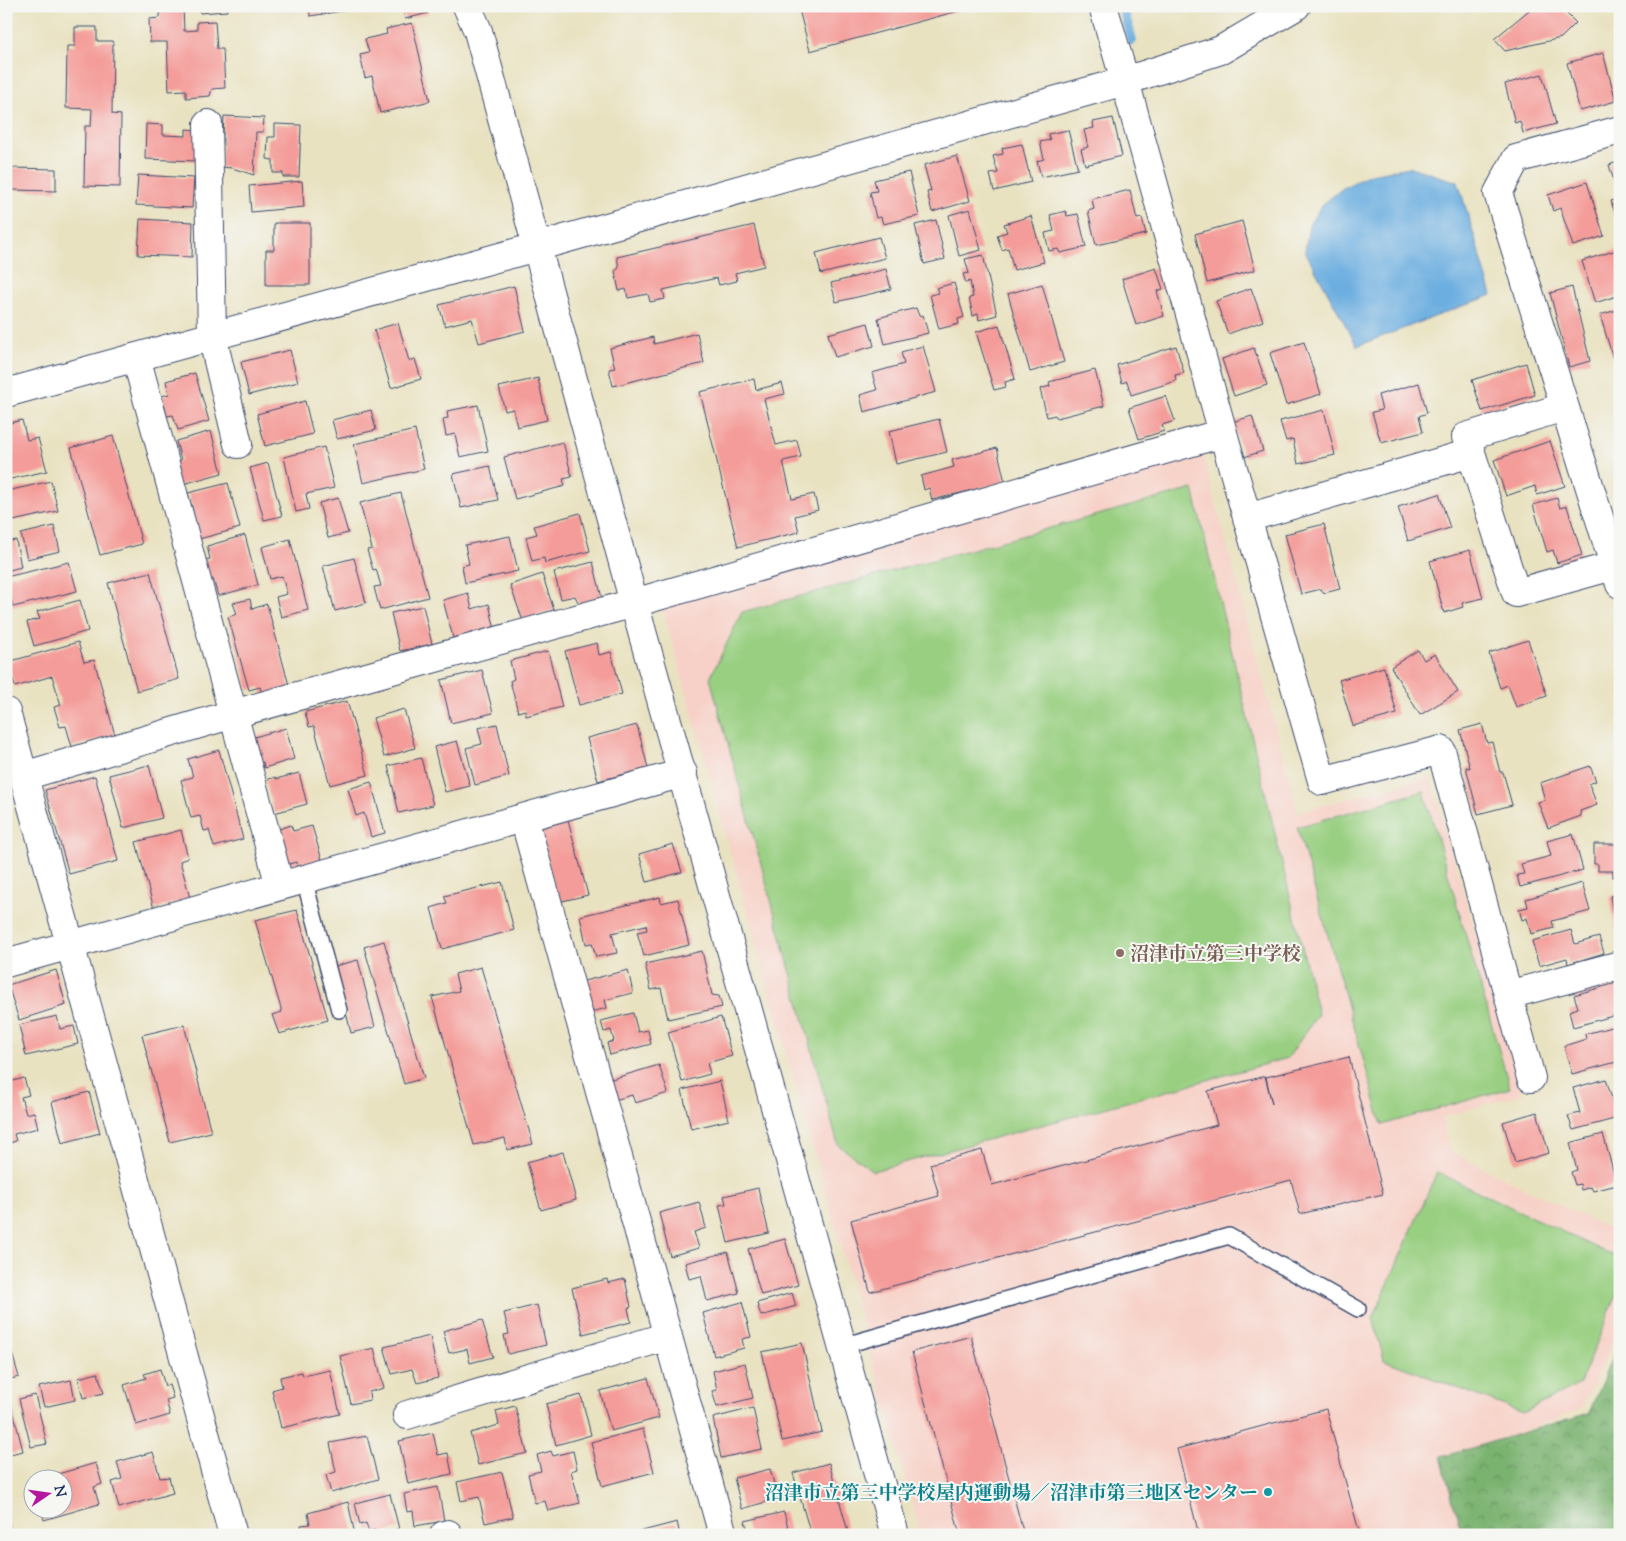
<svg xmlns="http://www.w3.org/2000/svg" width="1626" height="1541" viewBox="0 0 1626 1541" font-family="'Sorts Mill Goudy','Noto Serif JP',serif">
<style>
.built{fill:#f7d1c7}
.grass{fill:#99cf81;stroke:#5a7f70}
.forest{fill:url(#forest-crowns);stroke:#4a7066}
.water{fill:#6caee0;stroke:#446e9f}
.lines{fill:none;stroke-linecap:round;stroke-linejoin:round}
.stream{stroke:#6caee0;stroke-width:10}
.building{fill:#f49c99}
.lane-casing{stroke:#3a4a6d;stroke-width:18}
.street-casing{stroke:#3a4a6d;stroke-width:30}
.lane{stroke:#fff;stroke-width:15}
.street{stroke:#fff;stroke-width:28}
.education-dot{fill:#8d6e63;stroke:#f6f6f2;stroke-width:2}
.culture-dot{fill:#0f9aa8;stroke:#f6f6f2;stroke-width:2}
.labels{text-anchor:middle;stroke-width:4;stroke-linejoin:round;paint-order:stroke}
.education-label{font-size:19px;font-weight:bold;fill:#785e54;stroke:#f6f6f2;text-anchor:start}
.culture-label{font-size:19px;font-weight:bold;fill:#0d838f;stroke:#f6f6f2;text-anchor:end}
</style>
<defs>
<pattern id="forest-crowns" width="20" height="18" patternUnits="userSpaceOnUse" patternTransform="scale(1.25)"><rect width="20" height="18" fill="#7ab26f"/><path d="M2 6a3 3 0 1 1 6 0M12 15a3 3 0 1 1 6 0" fill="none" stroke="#63915e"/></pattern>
</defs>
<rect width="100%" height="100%" fill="#f6f6f2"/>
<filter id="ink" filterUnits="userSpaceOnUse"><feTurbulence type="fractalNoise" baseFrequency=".02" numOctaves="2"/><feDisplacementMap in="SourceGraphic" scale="10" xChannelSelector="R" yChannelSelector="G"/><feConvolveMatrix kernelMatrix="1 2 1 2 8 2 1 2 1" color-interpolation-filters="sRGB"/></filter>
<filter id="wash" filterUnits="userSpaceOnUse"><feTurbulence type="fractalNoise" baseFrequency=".0096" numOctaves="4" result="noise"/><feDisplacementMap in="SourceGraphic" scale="20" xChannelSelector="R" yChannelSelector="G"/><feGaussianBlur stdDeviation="1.12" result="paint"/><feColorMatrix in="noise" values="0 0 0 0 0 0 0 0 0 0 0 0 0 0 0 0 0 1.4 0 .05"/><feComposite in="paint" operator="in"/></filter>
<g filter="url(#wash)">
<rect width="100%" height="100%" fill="#e9e2c1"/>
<!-- built -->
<path class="built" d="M1202,452L1298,812L1430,777L1522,1094L1442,1117L1450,1152L1620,1234V1327L1581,1409L1446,1462L1464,1535H921L662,605Z"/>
<!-- grass -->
<path class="grass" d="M1193,489L1318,1014L1288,1058L873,1171L838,1145L710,678L742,612Z
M1424,791L1510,1088L1382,1125L1297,827Z
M1437,1172L1620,1259V1286L1580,1384L1523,1413L1384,1360L1373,1318Z"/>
<!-- forest -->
<path class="forest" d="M1620,1338V1535H1462L1441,1457L1589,1413Z"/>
<!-- water -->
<path class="water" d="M1410,167L1458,182L1492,295L1357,346L1305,251L1309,225L1322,205L1343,188L1370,174Z"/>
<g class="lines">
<!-- stream -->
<path class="stream" d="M1122,6L1132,40"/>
</g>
<g id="blocks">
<!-- building -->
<path class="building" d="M160,6H183L184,31L197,30V22L215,21L217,49H223L225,88L212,89L210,96L186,98V90L169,91L167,42H150L149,19L160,18Z
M200,6H227V11L200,13Z
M309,6H368V7L310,16Z
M402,6H427L428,13L405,19Z
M798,6H973V7L810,51Z
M1534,6H1559L1576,23L1561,38L1505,51L1494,39Z
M412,23L430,101L380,113L372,76L365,78L360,55L369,53L365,39L387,34L386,29Z
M75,27H97V41H113L112,114L121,115L120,187L84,186L85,126H91L92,109L66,108L67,46H75Z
M1603,53L1616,101L1580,111L1567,63Z
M1542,74L1556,124L1523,133L1520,121L1515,123L1505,84Z
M224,116L264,118L263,132H256L254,175L232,168L221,167Z
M1113,118L1122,156L1085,165L1081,149L1088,147L1084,130L1094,128L1093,122Z
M146,124L163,125V135L186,136V129L198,130L197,161L145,159Z
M275,124L301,125L299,177H283V173H273V160L267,159L268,137H275Z
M1068,130L1078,169L1041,177L1037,161L1044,159L1040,142L1050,140L1048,134Z
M1022,144L1031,182L994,191L990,174L998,173L993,156L1003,154L1002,148Z
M957,156L970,201L932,212L927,192L931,191L924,165Z
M1620,161V197H1619L1609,165Z
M12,168L56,169V191L12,190Z
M909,172L919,216L883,224L881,217L876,218L870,192L877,191L874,180Z
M138,175L194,178L192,208L136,205Z
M302,181L304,207L251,212L249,186Z
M1587,182L1604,236L1573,246L1560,208L1553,211L1548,195Z
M1130,190L1137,219L1142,218L1146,234L1096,245L1088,211L1094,209L1092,199Z
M1620,198V226H1619L1611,201Z
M970,209L981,250L959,256L949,215Z
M1066,211L1067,216L1078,214L1086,247L1060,253L1058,249L1049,251L1045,233L1054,231L1050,215Z
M1031,216L1044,262L1014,270L1008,248L1002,250L997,235L1007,232L1004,224Z
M140,219L193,222L192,257L138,255Z
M936,220L945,259L924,264L915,225Z
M1242,221L1255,270L1207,283L1195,234Z
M274,223H310V285H266V250H274Z
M754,225L764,266L735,273L737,281L719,285L717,278L663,290L665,299L650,302L648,294L628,298L626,289L619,291L615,271L619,268L617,257Z
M879,237L885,258L821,274L816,253Z
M1620,249V295L1595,303L1582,261Z
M983,255L997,315L979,320L978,314L973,316L969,298L973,297L970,281L966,283L963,274L969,273L965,259Z
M1156,268L1163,289L1157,291L1164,316L1136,325L1122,279Z
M886,269L891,289L836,302L831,283Z
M954,283L964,317L958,319L959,324L939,329L930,295L939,293L936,288Z
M1042,284L1064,362L1030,372L1008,294Z
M514,286L525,331L479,343L472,319L445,326L439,305Z
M1572,287L1590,361L1569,367L1550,293Z
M1251,288L1263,321L1228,334L1216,301Z
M916,308L919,316L923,315L928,333L885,344L878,318Z
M1620,309V356L1613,358L1600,315Z
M398,323L409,361L415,359L421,379L391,388L374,330Z
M868,323L874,346L835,357L828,334Z
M999,325L1015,379L1005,382L1006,387L994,390L976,332Z
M697,333L704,363L613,386L609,369L615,368L610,348L653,337L654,344Z
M1304,342L1321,394L1286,405L1270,353Z
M923,346L936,392L864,412L860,395L877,390L872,373L904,364L901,352Z
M1176,346L1184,373L1175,375L1176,381L1131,395L1127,381L1122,383L1117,365Z
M1254,348L1267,385L1234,396L1222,359Z
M290,350L298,382L249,395L241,362Z
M1526,363L1535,395L1482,411L1472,380Z
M1095,370L1104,406L1057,418L1055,415L1047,417L1040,389L1050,386L1049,382Z
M195,373L209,421L178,430L173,415L167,416L162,396L169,394L166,381Z
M538,378L547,420L517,427L513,409L505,411L499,387Z
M754,379L756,390L782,383L785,394L764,399L776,445L797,440L801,457L783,461L792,499L814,494L818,510L795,516L799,532L738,547L700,392Z
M1419,383L1427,413L1419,416L1423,432L1381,443L1372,412L1382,410L1378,395Z
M1166,396L1175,421L1162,425L1164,431L1139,439L1129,408Z
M305,401L313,434L265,446L257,414Z
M478,405L488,451L460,457L455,434L446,436L443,419L448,418L447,411Z
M371,410L376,430L337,439L332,420Z
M1324,410L1335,455L1298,464L1293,439L1286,441L1280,421Z
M1252,416L1263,451L1244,457L1232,422Z
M939,419L947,452L896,464L889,431Z
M22,420L27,440L38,438L47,471L6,480V424Z
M415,430L424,469L363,483L354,444Z
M211,431L222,473L176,486L173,462L181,460L176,441Z
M113,436L142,544L100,555L71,448Z
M1550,441L1565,486L1537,495L1535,486L1506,496L1494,460Z
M563,442L572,477L563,479L565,486L515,499L504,457Z
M324,447L334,488L306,494L309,509L296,512L284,457Z
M997,448L1005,482L932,500L929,488L924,490L921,476L954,467L952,460Z
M268,463L282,516L264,520L250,468Z
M490,466L498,500L461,508L453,474Z
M51,481L58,511L13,521L7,491Z
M228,483L240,528L199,539L188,512L193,511L188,493Z
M401,493L428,597L380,610L374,587L381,586L376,569L373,570L367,550L372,549L360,503Z
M1439,494L1450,528L1408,541L1398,507Z
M338,498L348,533L328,538L319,503Z
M1557,498L1560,508L1567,506L1582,555L1557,563L1553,550L1547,552L1533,505Z
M580,513L590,551L545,563L544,558L532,561L526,537L537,534L534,526Z
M1324,524L1340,589L1324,593L1321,589L1301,594L1285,534Z
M54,526L60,551L27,559L21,534Z
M245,535L258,585L218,596L213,579L207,581L201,561L210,559L207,546Z
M510,536L518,571L465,583L462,566L469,564L465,545Z
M290,539L308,610L281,617L276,597L287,594L282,576L270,579L262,547Z
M16,540L21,567L6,571V542Z
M1470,550L1483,598L1462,603L1463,607L1444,613L1430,561Z
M354,558L366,603L335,611L323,566Z
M69,562L77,591L13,607L6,577Z
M593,562L602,598L579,604L575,596L561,599L554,572Z
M150,572L179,679L137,691L108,583Z
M542,574L554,610L523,621L510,585Z
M468,593L472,609L489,604L495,630L454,641L443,600Z
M250,599L252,609L267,604L290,689L263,696L260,687L249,690L228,617L237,614L233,603Z
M80,600L88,631L34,646L27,622L40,619L37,612Z
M423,606L432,644L400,651L391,613Z
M1528,640L1547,696L1516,707L1508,685L1500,688L1489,653Z
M78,642L84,662L94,660L115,735L72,747L66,726L60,727L54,707L61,705L52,676L15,687L8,662Z
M597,643L599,655L611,652L622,694L579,705L565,651Z
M1418,650L1424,660L1435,654L1458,692L1420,715L1391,667Z
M548,651L562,707L526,716L525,710L518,712L510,681L514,679L510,661Z
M1384,667L1397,714L1353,726L1339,680Z
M482,670L493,713L451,723L441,680Z
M347,701L368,775L330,785L314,726L309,727L305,712Z
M404,709L415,748L384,757L373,718Z
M497,724L509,776L475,785L466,748L482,744L478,728Z
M1482,724L1487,743L1492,742L1500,772H1503L1512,805L1478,814L1466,767L1470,768L1460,730Z
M637,725L648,768L598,781L587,738Z
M286,728L294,759L264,768L263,762L258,764L251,738Z
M457,741L470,786L445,792L434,747Z
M219,750L243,839L214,847L209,830L204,831L200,816L191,818L181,780L193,777L188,759Z
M421,758L433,805L399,813L388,766Z
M149,765L162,818L123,828L109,775Z
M1590,766L1596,781L1589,784L1597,805L1580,811L1581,816L1548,828L1538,802L1545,800L1540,783Z
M299,773L307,804L274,813L265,780L276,777V779Z
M95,776L118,861L69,874L45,790Z
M371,782L385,833L371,837L364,813L356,816L348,789Z
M568,820L588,895L558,902L539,828Z
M291,825L293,831L312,826L322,860L297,867L296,862L286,865L276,830Z
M181,830L188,858L180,861L190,898L154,909L136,842Z
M1573,834L1583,870L1520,887L1517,875L1524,874L1521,864L1551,856L1547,841Z
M673,844L682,872L647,882L639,854Z
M1594,844H1620V877H1613V871H1598V864H1594Z
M502,882L514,930L442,949L431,908L447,903L444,896Z
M1582,883L1590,911L1552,921L1554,928L1531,934L1527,918L1522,920L1519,909L1528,907L1526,899Z
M1620,894V940H1618L1610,896Z
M660,897L661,903L678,899L689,945L644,956L637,932L647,930L646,925L612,933L617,953L596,957L592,943L586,944L580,916Z
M297,910L328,1020L279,1034L272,1015L282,1012L255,920Z
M1571,930L1575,944L1599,937L1604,953L1568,964L1567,958L1539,966L1532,941Z
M384,941L424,1078L404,1084L364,947Z
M702,951L712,995L719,996L722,1007L668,1019L661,988L651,990L645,964Z
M358,960L375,1027L351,1033L335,966Z
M481,967L533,1144L507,1150L505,1138L474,1145L432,997L459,991L455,974Z
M56,970L66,1005L19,1020L8,985Z
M628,970L633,993L605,1000L607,1008L587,1013L580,982Z
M1620,982V1014L1573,1027L1569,1011L1578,1008L1574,995Z
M633,1013L638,1032L648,1030L651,1044L610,1055L607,1043L614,1041L611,1030L604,1032L601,1021Z
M57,1016L60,1029L74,1026L78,1044L26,1056L19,1025Z
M721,1017L732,1056L707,1063L710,1074L682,1082L668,1032Z
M184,1025L211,1132L170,1142L142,1035Z
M1615,1026L1620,1044V1061L1572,1074L1564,1046L1586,1039L1585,1034Z
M1349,1057L1383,1194L1300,1214L1291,1180L870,1292L851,1220L939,1196L930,1164L982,1150L992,1185L1217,1125L1208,1091L1265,1076L1272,1104L1266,1077Z
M659,1065L668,1093L635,1103L632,1095L611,1101L605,1081Z
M24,1078L29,1095L21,1097L26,1114L34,1112L38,1128L14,1134L16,1141L6,1144V1083Z
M1606,1079L1618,1118L1573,1130L1568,1116L1580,1113L1573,1088Z
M720,1081L729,1120L691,1129L682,1090Z
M89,1092L100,1133L62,1143L52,1102Z
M1537,1112L1549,1153L1515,1163L1503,1122Z
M1603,1134L1617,1185L1593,1191L1591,1187L1581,1190L1580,1184L1575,1185L1571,1172L1577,1170L1570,1143Z
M563,1152L576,1200L541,1210L527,1162Z
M758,1188L769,1233L728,1243L719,1205L726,1204L724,1196Z
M699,1202L706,1228L694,1232L699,1248L670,1256L659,1213Z
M785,1239L798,1285L761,1295L748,1249Z
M728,1252L739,1293L707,1301L701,1276L689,1279L685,1263Z
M607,1279L608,1283L625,1279L631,1307L628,1308L631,1322L583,1334L572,1288Z
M792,1293L796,1306L761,1316L757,1303Z
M742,1302L751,1337L742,1339L744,1348L714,1356L703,1313Z
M537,1305L546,1345L508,1354L504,1335L509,1334L504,1313Z
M482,1320L493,1357L470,1363L467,1349L449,1353L443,1331Z
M6,1333L19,1377L6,1380Z
M430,1336L438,1378L417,1383L412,1369L392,1374L384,1347Z
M971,1336L1024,1535H960L912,1352Z
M802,1343L822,1432L782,1441L762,1352Z
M374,1348L384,1388L369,1392L370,1400L351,1404L340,1356Z
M745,1363L753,1398L717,1407L712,1391L717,1390L713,1371Z
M160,1369L165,1386L169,1385L173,1398L166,1400L170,1415L136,1425L124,1385L146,1378L144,1374Z
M330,1370L340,1414L281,1428L272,1390L282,1387L280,1377L302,1372L303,1376Z
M98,1373L104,1393L83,1398L78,1378Z
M648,1378L659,1418L611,1431L600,1391Z
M71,1380L75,1400L44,1407L39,1387Z
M35,1395L47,1444L31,1447L19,1399Z
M581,1395L591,1435L556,1445L546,1404Z
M10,1399L23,1451L6,1455V1400Z
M515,1406L527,1453L478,1465L470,1433L499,1425L496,1411Z
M753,1408L762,1449L721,1458L713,1418Z
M1326,1409L1360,1535H1199L1177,1449Z
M643,1429L654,1472L602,1486L591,1442Z
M433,1433L438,1455L448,1453L452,1474L408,1484L399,1441Z
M367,1436L378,1479L331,1493L326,1475L336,1472L330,1443Z
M551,1451L553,1456L573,1451L577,1469L571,1471L580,1503L548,1511L545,1501L535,1503L528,1474L541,1471L537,1455Z
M153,1452L160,1478L169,1477L173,1493L119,1508L112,1482L122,1479L117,1462Z
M96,1463L102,1484L94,1487L99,1504L44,1520L41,1508H62V1478H44Z
M829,1463L849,1535H811L793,1473Z
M770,1469L775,1488L781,1486L783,1497L742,1509L734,1478Z
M502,1472L513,1517L485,1523L479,1497L461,1501L457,1482Z
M438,1487L444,1521L415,1526L413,1511L407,1512L404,1494Z
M390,1494L399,1529L376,1535L375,1530L369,1532L366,1523L360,1525L355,1503Z
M348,1502L355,1535H303L301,1525L310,1524L308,1513Z
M784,1512L790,1535H749L745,1521Z
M6,1517L11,1532L6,1534Z
M677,1522L680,1535H631V1534Z"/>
</g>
</g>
<g filter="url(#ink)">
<use href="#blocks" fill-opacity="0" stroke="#3a4a6d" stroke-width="1"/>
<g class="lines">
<defs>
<path id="lane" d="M304,879L339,1010
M842,1346L1229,1236L1358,1309"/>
<path id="street" d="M467,6L478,31L634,603L895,1535
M1296,6L1221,50L1125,81L1223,433L1322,781L1441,750L1531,1078
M208,124L212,336L238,444
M1620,130L1516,159L1498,193L1620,584
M136,357L280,886
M6,393L536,247L1125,81L1103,6
M1564,407L1466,437L1516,593L1620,564
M1247,518L1471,453
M6,712L233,1535
M24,776L233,714L634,603L1223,433
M524,818L723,1535
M6,963L683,773
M1508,995L1620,965
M407,1415L668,1336
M444,1535L448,1534"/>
</defs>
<!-- lane casing -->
<use href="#lane" class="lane-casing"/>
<!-- street casing -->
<use href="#street" class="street-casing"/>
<!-- lane -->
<use href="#lane" class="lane"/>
<!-- street -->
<use href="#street" class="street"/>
</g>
</g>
<!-- markers -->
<circle class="education-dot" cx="1120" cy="953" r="5"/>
<circle class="culture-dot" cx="1268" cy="1492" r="5"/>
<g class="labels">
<!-- education labels -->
<g class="education-label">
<text x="1130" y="960">沼津市立第三中学校</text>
</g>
<!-- culture labels -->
<g class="culture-label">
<text x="1258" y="1499">沼津市立第三中学校屋内運動場／沼津市第三地区センター</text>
</g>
</g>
<!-- margin -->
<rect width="1626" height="1541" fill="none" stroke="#f6f6f2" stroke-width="25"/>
<!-- north arrow -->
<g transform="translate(48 1494) rotate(77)"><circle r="24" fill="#f6f6f2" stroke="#9ea6b7"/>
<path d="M0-4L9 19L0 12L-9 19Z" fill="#b5179e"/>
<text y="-8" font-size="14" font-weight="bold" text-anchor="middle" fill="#1b2f5e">N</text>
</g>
</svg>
